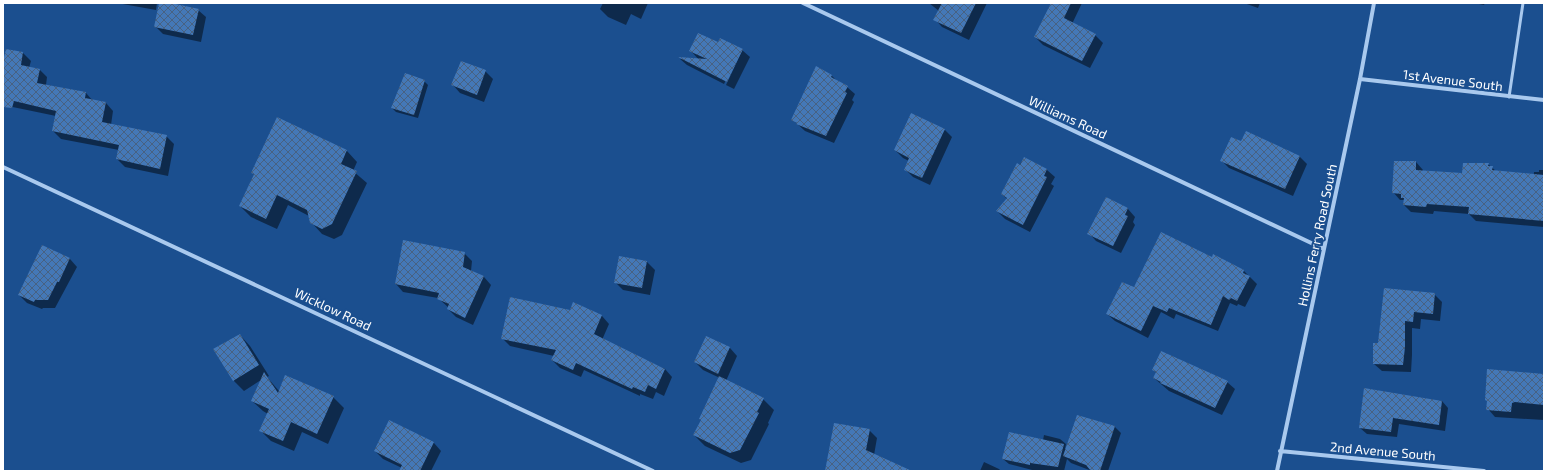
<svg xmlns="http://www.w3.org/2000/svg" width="1547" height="474" viewBox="0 0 1547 474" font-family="'Exo 2',sans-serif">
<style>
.shadow{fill:#0007}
.building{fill:url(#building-cross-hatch)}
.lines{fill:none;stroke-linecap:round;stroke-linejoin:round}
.lane{stroke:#a9c9ee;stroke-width:3}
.street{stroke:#a9c9ee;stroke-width:4}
.labels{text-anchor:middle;stroke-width:4;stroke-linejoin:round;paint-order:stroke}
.street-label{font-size:13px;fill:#fff;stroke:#1b4f8f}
</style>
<defs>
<pattern id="building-cross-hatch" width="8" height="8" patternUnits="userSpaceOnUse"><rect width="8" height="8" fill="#4478b7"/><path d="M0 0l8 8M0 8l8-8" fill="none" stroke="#486282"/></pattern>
</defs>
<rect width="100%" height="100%" fill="#1b4f8f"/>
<!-- shadow -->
<path class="shadow" d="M117,3H157L156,10Z
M160,3L198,10L206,17L201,42L163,34L155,26Z
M603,3H648L641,19L631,14L626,25L608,17L600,9Z
M929,3H987L969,40L942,27L935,19L939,11Z
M1052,3H1082L1072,24L1095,35L1103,43L1090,68L1043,45L1035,37Z
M1244,3H1260L1258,8Z
M1474,3H1485L1484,5Z
M719,44L742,50L750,57L734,89L726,85L742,51H740L724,84L687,65L680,59L699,60L691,51Z
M7,50L23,53L31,61L29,68L40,70L47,77L46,85L86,93L93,101L106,103L113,111L111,125L166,136L174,144L168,176L125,167L117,159L119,150L61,139L53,131L56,116L3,105V57H5Z
M485,71L493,79L484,102L460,93L453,85Z
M831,75L838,82L847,87L855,94L852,100L854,102L834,143L805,131L792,119Z
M424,81L428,85L418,118L396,112L392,108Z
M278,119L347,151L357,162L353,171L367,183L342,235L334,239L322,234L311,222L309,216L288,205L277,229L251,217L240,206L254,174L252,172Z
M945,130L952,137L930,185L913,177L905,169L909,161L903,158L895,150Z
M1242,143L1299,156L1307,164L1293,196L1229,168L1222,161Z
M1024,158L1047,170L1055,177L1051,184L1054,186L1030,232L1005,219L997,211L1007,199L1002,194Z
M1395,162H1416L1423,170V172L1463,174L1488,164L1497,172L1534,175V172H1539V170H1544V227L1476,221L1469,214L1434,211L1433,214L1411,212L1404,205V200H1400L1393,192Z
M1106,199L1128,209L1135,217L1133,222L1135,225L1121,253L1096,241L1089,233Z
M42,246L70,259L77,267L55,308H43L42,309L27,303L19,295Z
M464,253L472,261L471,271L484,277L491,285L473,325L456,317L448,309L449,308L438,298L403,292L396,284Z
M620,257L647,262L655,270L650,295L623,290L615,282Z
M1212,258L1244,271L1257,284L1245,307L1238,304L1237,306L1230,303L1218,331L1176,314L1174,319L1161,312L1148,338L1115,321L1107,314L1135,288Z
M1385,289L1434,294L1442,302L1440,321L1421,319L1420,329L1412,328V355L1411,372L1382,371L1374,364L1379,344Z
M574,303L602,316L609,324L602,340L665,369L672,377L664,396L656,392L653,399L640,394V396L584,370L581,377L560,368L552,360L554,356L510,346L502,338L570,311Z
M240,335L250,346L269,376L267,377L279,391L333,397L344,408L328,444L302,432L294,451L271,441L260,430L268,414L263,411L252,401L261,380L244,391L234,381Z
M707,338L730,348L737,356L726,381L763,399L774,410L768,423L769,424L751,460L741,463L705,446L694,435L702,421L700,419L720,378L703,370L695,362Z
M1153,370L1227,382L1235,389L1222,415L1169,391L1154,378L1157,373Z
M1544,375V420L1495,417L1488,409Z
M1442,401L1448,408L1445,431L1399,424L1397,437L1367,434L1360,428Z
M389,422L434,443L441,451L431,471H400L402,468L383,459L375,451Z
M1115,427L1121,433L1108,471H1092L1071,463L1067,459L1064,471H1036L1009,464L1003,459L1043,440L1044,435L1060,439L1066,444L1065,449L1066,450Z
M869,430L877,438L874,455L909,471H826Z
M984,462L999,469L1001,471H980Z"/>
<!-- building -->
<path class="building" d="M159,3H171L199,9L193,35L154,27Z
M942,3H976L961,33L933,20Z
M1051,3H1071L1064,18L1096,34L1082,61L1034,37Z
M698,33L718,42L720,38L743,49L727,82L678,57L707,59L689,51Z
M6,49L23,52L21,65L40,69L37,83L86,92L85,98L106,102L102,122L167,135L160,169L116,159L119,145L52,131L56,111L14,101L12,108L3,107V61Z
M461,61L486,70L477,95L451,85Z
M816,66L832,75L831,77L848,86L845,92L847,93L826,136L796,124L797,123L791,120Z
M405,73L425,80L414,115L391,108Z
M911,113L945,129L922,178L904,170L909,158L894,150Z
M277,117L347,150L341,164L357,171L332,224L322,229L310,223L307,210L277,195L266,219L239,206L254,174L251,173Z
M1246,131L1300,156L1285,189L1220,161L1231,137L1241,141Z
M1024,157L1047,169L1044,176L1047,177L1023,225L996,211L1007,198L1001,194L1017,163L1020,165Z
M1394,161H1416V170L1462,173L1463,163H1489L1488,166H1493L1492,170L1544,175V221L1468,214L1469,207L1427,204L1426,207L1403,205L1404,198H1401V194L1392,193Z
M1106,197L1128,208L1125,215L1128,216L1113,246L1087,234Z
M1161,232L1212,257L1213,254L1244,270L1243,273L1250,276L1237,301L1231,298L1229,300L1223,296L1211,325L1169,308L1167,312L1153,306L1141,331L1106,314L1122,282L1134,287Z
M403,240L465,252L463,267L484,276L465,318L447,309L449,304L437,299L439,293L395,284Z
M42,245L70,258L59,282H57L48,300H35L34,302L18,295Z
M619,256L647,261L642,288L614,283Z
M1384,288L1435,293L1433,314L1414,312L1413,322L1405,321V347L1403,365L1373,364V343H1378Z
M510,297L570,310L573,302L602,315L594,334L665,369L656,389L648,385L645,392L633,387L632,389L576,363L573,370L551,360L556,350L501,339Z
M240,334L259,365L233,381L213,349Z
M706,336L730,347L718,374L694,362Z
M1161,351L1228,381L1215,408L1160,383L1161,382L1153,378L1156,372L1152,370Z
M1487,369L1544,374V405L1515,402L1512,403L1511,412L1486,410L1487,401L1485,400Z
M264,372L278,393L285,375L334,396L317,434L291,422L283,441L259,431L269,409L251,401Z
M719,376L764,398L757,412L759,413L740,450L730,453L693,435L701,420L699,419Z
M1364,388L1442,401L1439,425L1393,418L1391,432L1359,428Z
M1077,415L1115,426L1100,471H1091L1086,465L1063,456Z
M389,420L434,442L420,471H399L402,465L374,451Z
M834,423L870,429L866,450L912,471H825Z
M1009,432L1064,444L1058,467L1030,463V465L1002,459Z"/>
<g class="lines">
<!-- lane -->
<path class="lane" d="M1509,97L1523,3"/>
<!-- street -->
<path class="street" d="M803,3L1324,249
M1360,79L1544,100
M3,167L653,471
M1280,451L1484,471
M1277,471L1360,79L1374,3"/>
</g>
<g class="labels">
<!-- street labels -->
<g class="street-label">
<text transform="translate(1453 80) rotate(7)" y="5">1st Avenue South</text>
<text transform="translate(1068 117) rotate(25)" y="5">Williams Road</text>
<text transform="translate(1317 235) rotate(-78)" y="5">Hollins Ferry Road South</text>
<text transform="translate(333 309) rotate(25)" y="5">Wicklow Road</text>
<text transform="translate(1383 451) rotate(5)" y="5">2nd Avenue South</text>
</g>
</g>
<!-- border -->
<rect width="1547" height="474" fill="none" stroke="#ffffff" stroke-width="8"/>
</svg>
